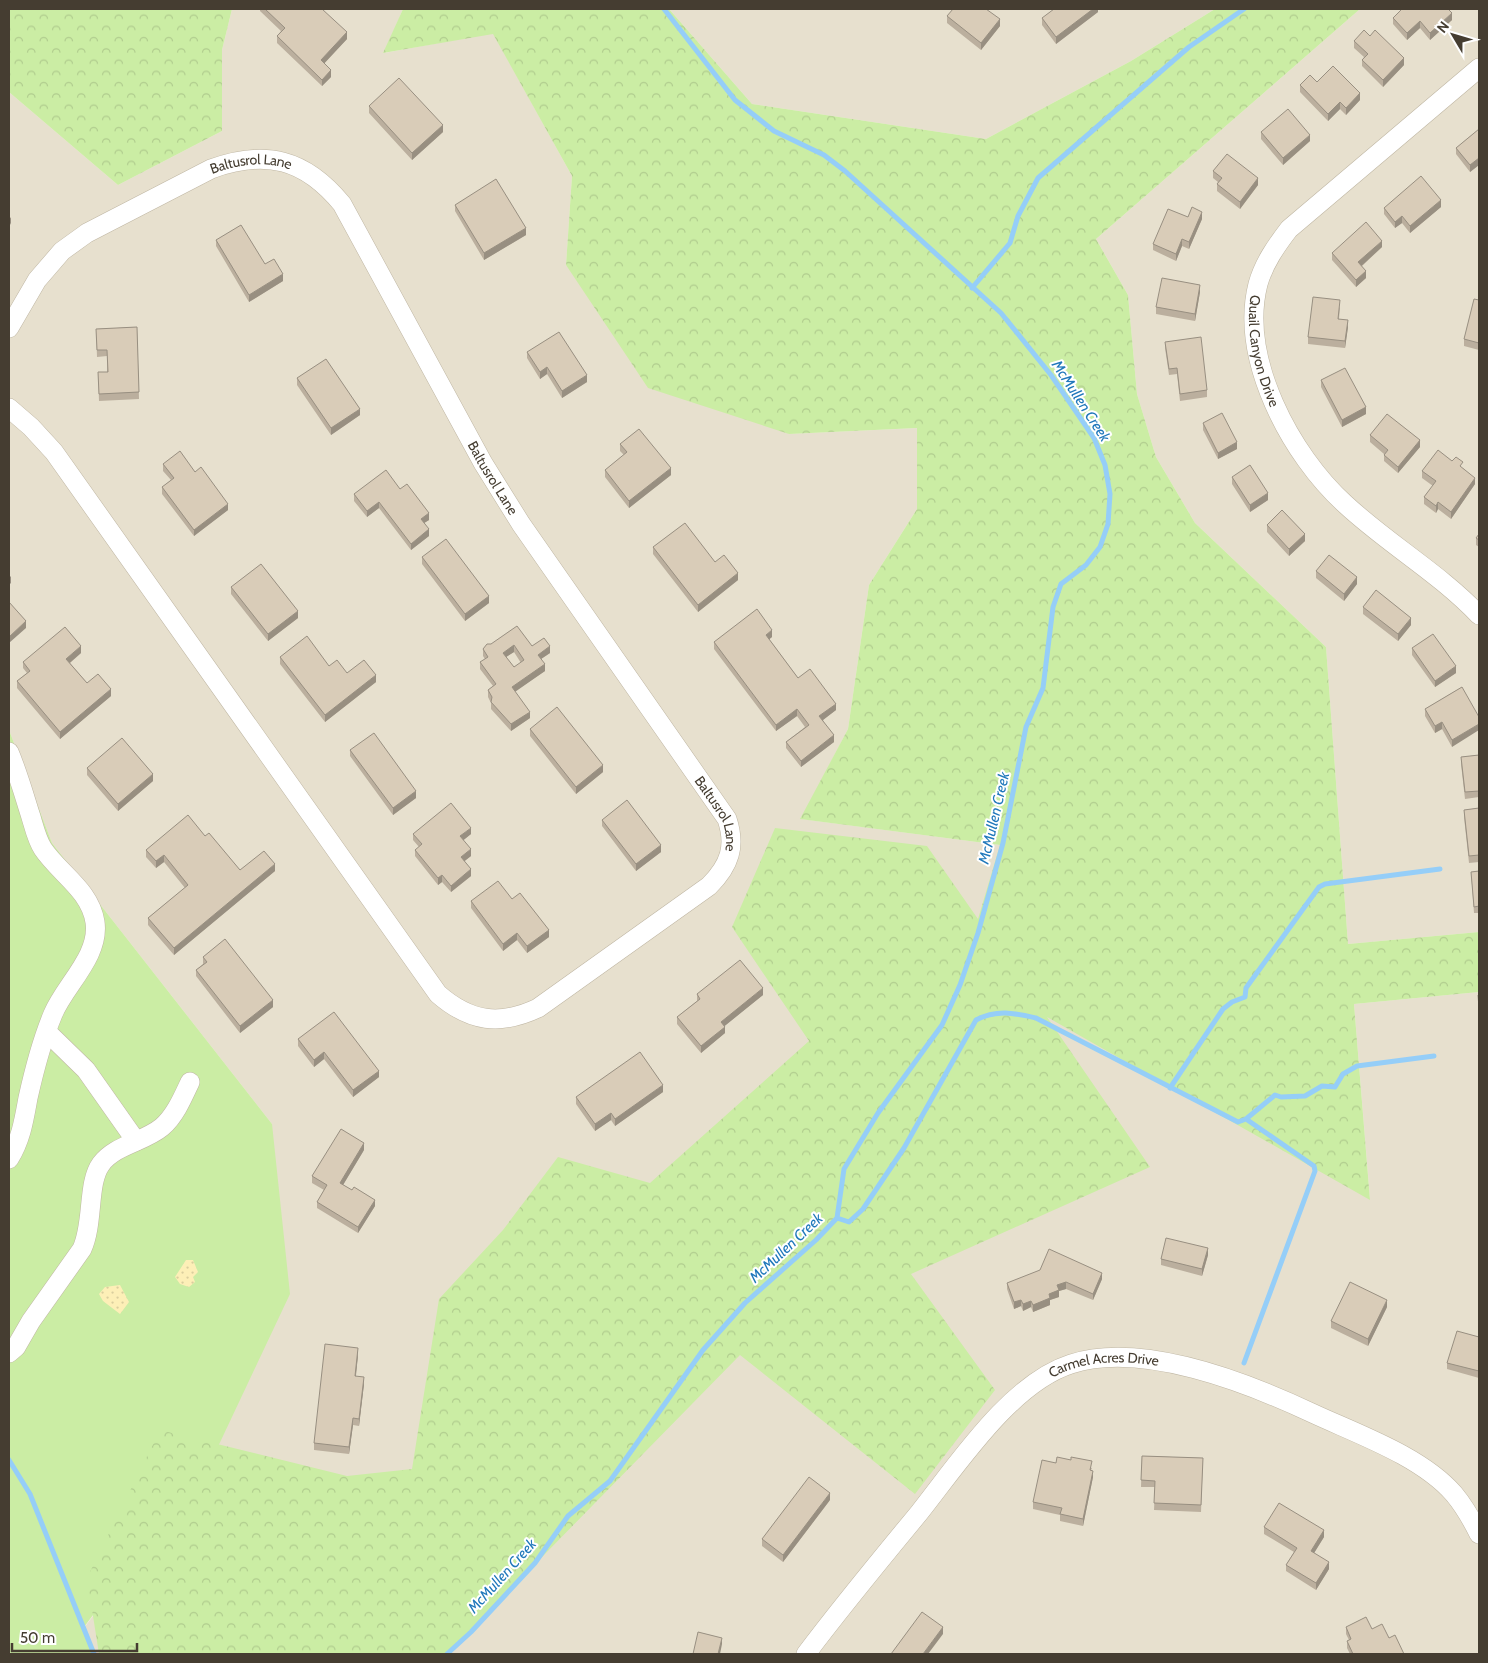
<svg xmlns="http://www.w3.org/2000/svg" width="1488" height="1663" viewBox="0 0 1488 1663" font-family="Cabin,sans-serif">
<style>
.residential{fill:#e7e0ce}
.green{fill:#cbeda4}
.forest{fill:url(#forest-crowns)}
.sand{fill:url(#sand-dots)}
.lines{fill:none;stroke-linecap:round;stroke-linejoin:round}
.stream{stroke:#95cef8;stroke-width:5}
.minor-casing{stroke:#bfb6a3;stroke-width:20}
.minor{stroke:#fff;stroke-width:19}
.wall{fill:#bbaf9e;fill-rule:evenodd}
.shaded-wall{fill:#988f81}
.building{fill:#d9ccb8;stroke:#988f81;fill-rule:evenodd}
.labels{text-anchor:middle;stroke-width:4;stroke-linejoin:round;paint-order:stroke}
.street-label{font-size:14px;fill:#453d31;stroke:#fff}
.water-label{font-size:15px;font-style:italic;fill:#2078bb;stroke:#fff}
</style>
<defs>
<pattern id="forest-crowns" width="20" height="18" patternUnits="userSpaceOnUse" patternTransform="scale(1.25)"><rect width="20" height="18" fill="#cbeda4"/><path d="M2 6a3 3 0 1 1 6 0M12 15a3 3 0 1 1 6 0" fill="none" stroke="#b0cc8e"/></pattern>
<pattern id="sand-dots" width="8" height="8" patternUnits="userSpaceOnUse" patternTransform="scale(1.25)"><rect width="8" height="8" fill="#fdefb7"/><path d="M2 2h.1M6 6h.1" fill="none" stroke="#dace9e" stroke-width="1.8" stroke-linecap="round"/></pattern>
</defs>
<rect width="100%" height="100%" fill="#f3eee1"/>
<!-- residential -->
<path class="residential" d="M232,9H403L384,53L493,33L572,176L566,265L789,434L918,428L917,509L869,585L848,729L801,819L1000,845L1370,1199L1354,1004L1479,992V1654H94L84,1628L215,1453L272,1124L52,843L9,730V92L118,185L222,131V50Z
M669,9H1215L1131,61L986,139L752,104Z
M1360,9H1479V932L1348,944L1326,647L1195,523L1156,457L1137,394L1128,295L1096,239Z"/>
<!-- green -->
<path class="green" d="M9,730L52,843L272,1124L290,1294L215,1453L84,1627L94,1654H9Z"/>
<!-- forest -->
<path class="forest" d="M9,9H232L222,50V131L118,185L9,92Z
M403,9H669L752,104L986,139L1131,61L1215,9H1360L1096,239L1128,295L1137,394L1156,457L1195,523L1326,647L1348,944L1479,932V992L1354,1004L1370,1200L1047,1017L1150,1167L911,1274L995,1390L915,1494L740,1355L447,1654H99L87,1578L160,1430L347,1476L412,1469L439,1299L503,1230L558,1157L650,1183L809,1041L732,927L775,828L927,846L978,919L1000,845L800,819L848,729L869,585L917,509V428L789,434L648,388L566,265L572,176L493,34L383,53Z"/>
<!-- sand -->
<path class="sand" d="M186,1260H193L198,1272L193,1277L195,1282L189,1287L180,1284L175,1277Z
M120,1285L129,1302L120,1314L103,1301L99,1294L105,1287Z"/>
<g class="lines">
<!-- stream -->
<path class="stream" d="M972,288L1010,243L1018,216L1038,178L1189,47L1244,9
M1170,1088L1223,1009L1232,1002L1245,997L1246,988L1319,887L1325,884L1440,869
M837,1218L849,1222L863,1209L904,1148L976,1020C997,1009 1014,1013 1036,1018L1238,1122L1246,1119L1275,1095L1281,1097L1305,1096L1322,1086L1335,1087L1343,1074L1357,1066L1434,1056
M1244,1363L1315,1171L1314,1166L1246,1119
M9,1460L30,1494L94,1654
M447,1654L471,1632L535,1563L568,1516L610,1481L703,1350L745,1303L816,1240L837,1218L844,1169L878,1113L942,1025L960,985L978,933L1003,843L1026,727L1043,688L1053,607L1061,584L1086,565L1100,547L1108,524L1110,494L1105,465L1094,438L1051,375L1001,313L845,171L824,155L774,131L735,100L664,9"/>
<defs>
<g id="minor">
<path id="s1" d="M1479,68L1289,229C1276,246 1264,263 1258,284C1239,359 1291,455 1345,504C1388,544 1439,573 1479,615"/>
<path id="s2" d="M9,328L37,280L62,251L87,233L211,169C266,149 305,159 342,204L483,463L521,524L727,819C736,846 730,865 709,886L538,1008C500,1026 470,1022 438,994L54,452L31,427L9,408"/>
<path d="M9,752C18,773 24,795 31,817C34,827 37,840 43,849C60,874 90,890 95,922C100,956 65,985 53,1014C42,1040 34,1071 28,1098C24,1120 21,1140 9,1159"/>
<path d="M47,1032L86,1070L136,1141"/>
<path d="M9,1353L16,1347L31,1321L82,1249C94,1223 87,1183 101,1164C115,1145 144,1142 162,1127C175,1116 183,1097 190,1082"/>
<path id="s3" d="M806,1654C842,1606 881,1559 919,1513C958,1464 1011,1383 1071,1364C1142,1341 1248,1383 1312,1413C1357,1434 1421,1456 1454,1494C1464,1506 1472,1520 1479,1534"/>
</g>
</defs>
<!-- minor casing -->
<use href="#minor" class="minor-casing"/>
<!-- minor -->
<use href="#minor" class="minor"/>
</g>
<!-- wall -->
<path class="wall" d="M260,9H322L347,39L324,63L331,77L322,86L277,43V36L281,31L260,11Z
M1098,9V12L1056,44L1042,25V18Z
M947,16L1000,26L981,50L947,23Z
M1393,18L1452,20L1430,40L1420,28L1407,40L1393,24Z
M1354,41L1404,65L1383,87L1362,66V60L1364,57L1354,48Z
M1317,82L1360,100L1346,115L1340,109L1328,121L1300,92V85Z
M369,106L443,132L412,160L369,113Z
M1479,129V165L1470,172L1456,154V148Z
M1261,132L1310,141L1283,165L1261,139Z
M1213,171L1258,185L1240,209L1217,191V184L1218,182L1213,178Z
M455,205L526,235L484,260L455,211Z
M1441,207L1410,233L1402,223L1395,228L1384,214V208Z
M1188,217L1202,219L1189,249L1182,246L1176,261L1153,250V244Z
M216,240L265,264L283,281L249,302L216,246Z
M1382,247L1362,266L1366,278L1356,287L1332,260V253Z
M1200,292L1195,321L1156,314V307Z
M1479,300V350L1464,346V339Z
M1340,307L1339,319L1348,327L1345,348L1308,344V337Z
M137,327L139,399L99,401L98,372H107V356L97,357L96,329Z
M1165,342L1207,390V397L1180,401L1177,374L1169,375L1165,348Z
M527,352L587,382L562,398L547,374L540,379L527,358Z
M297,378L360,415L331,435L297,385Z
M1321,380L1366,414L1342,427L1321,387Z
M1203,423L1237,449L1218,459L1203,430Z
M1370,435L1420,447L1398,473L1384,461V454L1370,442Z
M620,444L671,475L629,508L605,477V470L624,455L620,451Z
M163,464L195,472L228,510L194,536L162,494V487L171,480L163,471Z
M1463,468L1475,484L1451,519L1438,509L1436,513L1424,504V497L1433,486L1422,478V471Z
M1232,477L1268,500L1250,512L1232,484Z
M400,489L429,520L424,523L429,536L411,550L379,508L367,517L354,501V494Z
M1267,525L1305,541L1289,556L1267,532Z
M1479,534V547L1476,545V538Z
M653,547L715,562L738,580L698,612L653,554Z
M422,557L489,603L465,621L422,564Z
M1316,571L1357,584L1344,601L1316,578Z
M231,587L298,618L268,641L231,594Z
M1363,607L1411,625L1398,641L1363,614Z
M772,637L769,639L798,678L836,710L823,720L834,742L801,767L786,748V742L805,727L797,716L776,731L714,649V642Z
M487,644L532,646L550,653L541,659L545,671L515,691L530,718L511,731L491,709V703L488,697V690L493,686L480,669V662L485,659L483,656V649ZM514,652L521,663L514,667L506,657Z
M1412,648L1456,673L1435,687L1412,655Z
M81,653L70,663L87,683L111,696L60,739L17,688V681L27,673L23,668V662Z
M280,657L329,666L347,673L376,682L325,722L280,664Z
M1462,687L1452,747L1442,729L1435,733L1425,716V709Z
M530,729L603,772L576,794L530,736Z
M350,750L416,798L393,815L350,756Z
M1479,755V797L1465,799L1461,764V757Z
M87,768L153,781L118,811L87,775Z
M1479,808V862L1469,863L1464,817V810Z
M602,820L661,852L636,871L602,826Z
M413,834H471L463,840L471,856L464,861L471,876L451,892L442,882L438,885L415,856V850L419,847L413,840Z
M205,836L240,870L275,871L174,955L148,925V918L185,888L164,862L156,868L146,857V850Z
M1479,871V913H1474L1471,872Z
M512,899L549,937L527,953L517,940L503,951L471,908V901Z
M203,957L273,1007L240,1033L196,976V970L203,964Z
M697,994L763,995L724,1026L725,1033L701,1053L677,1024V1017L697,1001Z
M298,1039L379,1077L353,1097L324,1059L314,1067L298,1046Z
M663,1092L615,1126L611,1120L595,1131L576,1104V1097Z
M364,1150L343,1185L375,1206L358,1233L317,1208V1202L324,1190L312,1183V1176Z
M1208,1255L1202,1276L1161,1265V1259Z
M1102,1279L1093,1300L1066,1289L1059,1291V1297L1050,1300V1305L1033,1312L1031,1307L1023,1311L1021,1306L1014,1309L1007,1289V1283Z
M1387,1307L1368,1346L1331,1328V1321Z
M1479,1337V1378L1447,1369V1363Z
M358,1355L356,1376L364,1384L359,1426L353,1425L349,1454L314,1450V1443Z
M1142,1456L1203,1458L1201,1512L1154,1510L1155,1487H1141Z
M1056,1463L1092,1468L1091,1470L1093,1477L1083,1526L1060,1521V1515L1033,1509V1502Z
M830,1500L783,1562L762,1546V1539Z
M1264,1527L1324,1537L1314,1553L1329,1569L1316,1590L1286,1571V1565L1294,1552L1264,1534Z
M1346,1627L1372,1629L1389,1638L1404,1654H1350L1347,1648V1641L1349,1640L1346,1634Z"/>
<!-- shaded-wall -->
<path class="shaded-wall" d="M1093,9H1098V12L1056,44V37Z
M1452,13V20L1430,40V33Z
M1000,19V26L981,50V43Z
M1420,21V28L1407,40V33Z
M347,32V39L321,67V60Z
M1404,58V65L1383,87V80Z
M331,70V77L322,86V80Z
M1360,93V100L1346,115V108Z
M1340,102V109L1328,121V114Z
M443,125V132L412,160V153Z
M1310,135V141L1283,165V158Z
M1479,158V165L1470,172V165Z
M1258,178V185L1240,209V202Z
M1441,200V207L1410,233V226Z
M1202,212V219L1189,249V242Z
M1402,216V223L1395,228V222Z
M11,217V223L9,227V220Z
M526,228V235L484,260V253Z
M1182,239V246L1176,261V254Z
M1382,241V247L1358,269V262Z
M1366,271V278L1356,287V280Z
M283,274V281L249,302V295Z
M1200,285V292L1195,321V314Z
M1348,320V327L1345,348V341Z
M547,367V374L540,379V372Z
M587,375V382L562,398V391Z
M1366,407V414L1342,427V420Z
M360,409V415L331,435V428Z
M1420,440V447L1398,473V467Z
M1237,442V449L1218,459V453Z
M671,468V475L629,508V501Z
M1475,478V484L1451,519V512Z
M1268,493V500L1250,512V505Z
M379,502V508L367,517V511Z
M1438,502V509L1436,513V506Z
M228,504V510L194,536V530Z
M429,513V520L421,525V519Z
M429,529V536L411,550V544Z
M1305,534V541L1289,556V549Z
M738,573V580L698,612V605Z
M11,576V583L9,585V578Z
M1357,577V584L1344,601V594Z
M489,596V603L465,621V614Z
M298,611V618L268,641V634Z
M1411,618V625L1398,641V634Z
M26,621V628L9,643V637Z
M772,630V637L766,642V635Z
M514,645V652L503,659V653Z
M81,646V653L66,666V659Z
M550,646V653L538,661V655Z
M545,664V671L512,694V687Z
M1456,666V673L1435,687V681Z
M376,675V682L325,722V715Z
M111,689V696L60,739V732Z
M836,704V710L819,723V716Z
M797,709V716L776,731V725Z
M530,712V718L511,731V724Z
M1442,722V729L1435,733V726Z
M1479,724V730L1452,747V740Z
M834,735V742L801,767V761Z
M603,765V772L576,794V787Z
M153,774V781L118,811V804Z
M416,791V798L393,815V808Z
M471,828V834L460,843V836Z
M661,845V852L636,871V864Z
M471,849V856L461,864V857Z
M164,855V862L156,868V861Z
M275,864V871L174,955V948Z
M471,869V876L451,892V886Z
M442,875V882L438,885V878Z
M549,930V937L527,953V946Z
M517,933V940L503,951V944Z
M763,988V995L721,1029V1022Z
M273,1000V1007L240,1033V1026Z
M725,1027V1033L701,1053V1046Z
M324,1052V1059L314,1067V1060Z
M379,1071V1077L353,1097V1090Z
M663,1085V1092L615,1126V1119Z
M611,1113V1120L595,1131V1124Z
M364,1143V1150L340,1190V1183Z
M375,1200V1206L358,1233V1227Z
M1208,1248V1255L1202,1276V1269Z
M1102,1273V1279L1093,1300V1294Z
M1066,1282V1289L1059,1291V1297L1050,1300V1305L1033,1312V1305L1049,1294L1057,1285Z
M1021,1300V1306L1014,1309V1302Z
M1387,1300V1307L1368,1346V1339Z
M1031,1301V1307L1023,1311V1304Z
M358,1348V1355L355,1383V1376Z
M364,1377V1384L359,1426V1419Z
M353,1418V1425L349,1454V1447Z
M1093,1471V1477L1083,1526V1519Z
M830,1493V1500L783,1562V1555Z
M1324,1530V1537L1311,1558V1551Z
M1329,1562V1569L1316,1590V1583Z
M943,1627V1634L928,1654H923Z
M722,1638V1644L720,1654H718Z"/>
<!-- building -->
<path class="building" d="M265,9H322L347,32L321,60L331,70L322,80L277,36L285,28Z
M953,9H986L1000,19L981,43L947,16Z
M1054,9H1093L1056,37L1042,18Z
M1402,9H1448L1452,13L1430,33L1420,21L1407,33L1393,18Z
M1364,30L1370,36L1375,30L1404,58L1383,80L1362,60L1368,54L1354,41Z
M1333,66L1360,93L1346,108L1340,102L1328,114L1300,85L1310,75L1317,82Z
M399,78L443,125L412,153L369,106Z
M1288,109L1310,135L1283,158L1261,132Z
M1479,129V158L1470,165L1456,148Z
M1227,154L1258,178L1240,202L1217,184L1222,178L1213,171Z
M1421,176L1441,200L1410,226L1402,216L1395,222L1384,208Z
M496,179L526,228L484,253L455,205Z
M1192,207L1202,212L1189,242L1182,239L1176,254L1153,244L1168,209L1188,217Z
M1366,222L1382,241L1358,262L1366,271L1356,280L1332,253Z
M241,225L265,264L274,259L283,274L249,295L216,240Z
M1162,278L1200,285L1195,314L1156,307Z
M1313,297L1340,300L1338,319L1348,320L1345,341L1308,337Z
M1474,299L1479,300V343L1464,339Z
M137,327L139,392L99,394L98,372H108L107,350H97L96,329Z
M559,332L587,375L562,391L547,367L540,372L527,352Z
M1201,337L1207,390L1180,394L1177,368L1169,369L1165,342Z
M326,359L360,409L331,428L297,378Z
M1345,368L1366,407L1342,420L1321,380Z
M1222,413L1237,442L1218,453L1203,423Z
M1387,414L1420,440L1398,467L1384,455L1388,450L1370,435Z
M639,429L671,468L629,501L605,470L627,452L620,444Z
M1438,450L1452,461L1456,457L1463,462L1460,466L1475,478L1451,512L1438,502L1436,506L1424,497L1436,481L1422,471Z
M180,451L195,472L201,467L228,504L194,530L162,487L174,478L163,464Z
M1250,465L1268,493L1250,505L1232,477Z
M386,470L400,489L407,484L429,513L421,519L429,529L411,544L379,502L367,511L354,494Z
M1282,510L1305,534L1289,549L1267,525Z
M685,523L715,562L724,555L738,573L698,605L653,547Z
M1479,534V540L1476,538Z
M446,539L489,596L465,614L422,557Z
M1329,555L1357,577L1344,594L1316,571Z
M261,564L298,611L268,634L231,587Z
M1376,590L1411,618L1398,634L1363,607Z
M9,602L26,621L9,637Z
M757,609L772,630L766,635L798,678L810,669L836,704L819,716L834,735L801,761L786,742L809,725L797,709L776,725L714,642Z
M517,626L532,646L544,638L550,646L538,655L545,664L512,687L530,712L511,724L491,702L492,697L488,690L496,684L480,662L488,657L483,649L487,644H491ZM514,645L524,660L514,667L503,653Z
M65,627L81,646L66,659L87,683L98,674L111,689L60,732L17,681L30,671L23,662Z
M1433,634L1456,666L1435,681L1412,648Z
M307,636L329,666L337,660L347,673L364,660L376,675L325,715L280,657Z
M1462,687L1479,717V724L1452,740L1442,722L1435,726L1425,709Z
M557,707L603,765L576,787L530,729Z
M374,733L416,791L393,808L350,750Z
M122,738L153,774L118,804L87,768Z
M1479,755V791L1465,792L1461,757Z
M627,800L661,845L636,864L602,820Z
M451,803L471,828L460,836L471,849L461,857L471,869L451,886L442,875L438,878L415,850L422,844L413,834Z
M1479,808V855L1469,856L1464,810Z
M188,815L205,836L209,833L240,870L264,851L275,864L174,948L148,918L188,885L164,855L156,861L146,850Z
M1479,871V906L1474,907L1471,872Z
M498,881L512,899L520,893L549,930L527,946L517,933L503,944L471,901Z
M225,939L273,1000L240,1026L196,970L207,962L203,957Z
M740,960L763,988L721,1022L725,1027L701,1046L677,1017L700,999L697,994Z
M1479,994V1008L1478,995Z
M334,1012L379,1071L353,1090L324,1052L314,1060L298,1039Z
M640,1052L663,1085L615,1119L611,1113L595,1124L576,1097Z
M341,1129L364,1143L340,1183L352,1190L354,1187L375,1200L358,1227L317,1202L327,1185L312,1176Z
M1166,1238L1208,1248L1202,1269L1161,1259Z
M1049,1249L1102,1273L1093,1294L1066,1282L1057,1285L1059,1290L1049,1294L1050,1298L1033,1305L1031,1301L1023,1304L1021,1300L1014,1302L1007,1283L1040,1270Z
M1350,1282L1387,1300L1368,1339L1331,1321Z
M1457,1331L1479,1337V1371L1447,1363Z
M325,1344L358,1348L355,1376L364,1377L359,1419L353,1418L349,1447L314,1443Z
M1142,1456L1203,1458L1201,1505L1154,1503L1155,1481L1141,1480Z
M1057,1457L1071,1460V1457L1092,1461L1090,1470L1093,1471L1083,1519L1060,1514L1062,1508L1033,1502L1042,1460L1056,1463Z
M809,1477L830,1493L783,1555L762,1539Z
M1279,1503L1324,1530L1311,1551L1329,1562L1316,1583L1286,1565L1297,1548L1264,1527Z
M922,1612L943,1627L923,1654H891Z
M1366,1617L1372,1629L1382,1624L1389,1638L1395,1635L1404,1654H1353L1347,1641L1351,1639L1346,1627Z
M698,1632L722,1638L718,1654H693Z"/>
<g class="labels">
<!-- street labels -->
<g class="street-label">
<text dy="5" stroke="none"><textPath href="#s2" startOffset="305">Baltusrol Lane</textPath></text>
<text dy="5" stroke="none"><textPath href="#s1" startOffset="381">Quail Canyon Drive</textPath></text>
<text dy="5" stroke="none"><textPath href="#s2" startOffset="724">Baltusrol Lane</textPath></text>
<text dy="5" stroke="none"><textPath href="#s2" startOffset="1129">Baltusrol Lane</textPath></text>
<text dy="5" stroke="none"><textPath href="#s3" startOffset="429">Carmel Acres Drive</textPath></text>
</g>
<!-- water labels -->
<g class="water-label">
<text transform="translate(1081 401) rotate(57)" y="5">McMullen Creek</text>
<text transform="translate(994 818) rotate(-77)" y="5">McMullen Creek</text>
<text transform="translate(786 1248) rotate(-43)" y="5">McMullen Creek</text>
<text transform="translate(502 1576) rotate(-48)" y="5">McMullen Creek</text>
</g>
</g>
<!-- border -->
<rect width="1488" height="1663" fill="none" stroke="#453d31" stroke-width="20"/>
<!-- north arrow -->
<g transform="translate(1453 35) rotate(308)" stroke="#ffffff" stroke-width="4" paint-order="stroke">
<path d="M0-4L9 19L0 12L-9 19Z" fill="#453d31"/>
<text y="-8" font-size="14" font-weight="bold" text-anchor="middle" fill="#453d31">N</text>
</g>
<!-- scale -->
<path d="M12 1643v8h125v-8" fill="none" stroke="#453d31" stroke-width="2.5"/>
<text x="20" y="1643" font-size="15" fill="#453d31" stroke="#ffffff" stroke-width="4" paint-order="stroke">50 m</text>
</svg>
